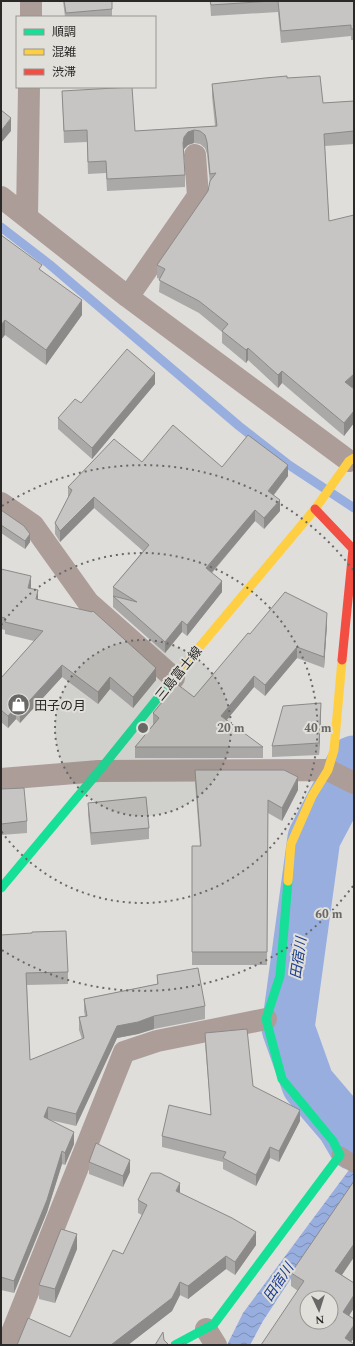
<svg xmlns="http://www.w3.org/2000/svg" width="355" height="1346" viewBox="0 0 355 1346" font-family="Spectral,'Noto Sans JP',serif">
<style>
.water{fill:url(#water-waves)}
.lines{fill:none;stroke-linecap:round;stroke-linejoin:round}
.stream{stroke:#97aedf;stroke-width:9}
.river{stroke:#97aedf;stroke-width:53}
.lane{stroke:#ac9d98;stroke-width:17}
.street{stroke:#ac9d98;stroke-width:22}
.fast{stroke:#16e098;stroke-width:9}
.slow{stroke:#ffcf43;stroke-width:9}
.jam{stroke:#f24e42;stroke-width:9}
.wall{fill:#aaa9a8}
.shaded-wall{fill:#8b8a88}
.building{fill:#c6c5c3;stroke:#8b8a88;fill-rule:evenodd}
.ring{fill:none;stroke:#696866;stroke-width:2;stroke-dasharray:2 4}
.labels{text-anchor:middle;stroke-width:4;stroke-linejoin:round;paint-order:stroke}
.street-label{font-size:13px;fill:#2a2927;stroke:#e1dfd9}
.poi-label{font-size:13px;fill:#2a2927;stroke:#e1dfd9;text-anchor:start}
.water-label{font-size:14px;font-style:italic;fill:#1c3c8f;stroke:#e1dfd9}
.centre{fill:#696866;stroke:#e1dfd9;stroke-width:2}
.ring-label{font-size:12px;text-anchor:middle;font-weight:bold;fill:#696866;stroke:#e1dfd9;stroke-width:4;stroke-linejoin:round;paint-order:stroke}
</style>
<defs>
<pattern id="water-waves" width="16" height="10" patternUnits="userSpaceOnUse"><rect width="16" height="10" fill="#97aedf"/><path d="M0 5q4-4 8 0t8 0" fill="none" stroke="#7b8eb5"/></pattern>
</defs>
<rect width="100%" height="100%" fill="#dfdedb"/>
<!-- water -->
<path class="water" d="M284,1032L298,1033L315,1085L348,1121L354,1130V1186L319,1236L263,1321L250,1345H227L243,1313L349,1170L352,1151L321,1115L293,1065Z"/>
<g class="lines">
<!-- stream -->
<path class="stream" d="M1,227L49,264L239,426L289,465L354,508"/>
<!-- river -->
<path class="river" d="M354,762L314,838L288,1028L308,1084L343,1125L354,1144"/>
<!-- lane -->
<path class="lane" d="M340,1155L354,1164"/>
<!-- street -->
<path class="street" d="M31,17V1
M1,197L128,297L349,461
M27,217L29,87
M128,297L198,196L195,155
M1,503L33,525L88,602L174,678
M1,779L99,771L328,770L354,783
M206,1329L216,1345
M7,1345L124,1052L157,1041L266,1019"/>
<!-- fast -->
<path class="fast" d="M1,888L99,771L182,668
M175,1345L214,1324L340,1155L333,1141L282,1079L266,1019L280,976L288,881"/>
<!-- slow -->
<path class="slow" d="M182,668L315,509L349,461L354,458
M288,881L291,844L312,796L328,770L334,750L342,660"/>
<!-- jam -->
<path class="jam" d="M315,509L353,549L342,660"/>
</g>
<!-- wall -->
<path class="wall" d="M63,1H112V17H65Z
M210,1H354V40H351V36L281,43L278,12L211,16Z
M287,78L323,103L354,101V144L325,146L329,221L354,386L352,388L354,389V423L344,436L282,383L278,388L248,360L246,363L222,343V332L199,313L159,292L160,279L157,278V265L208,191L210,184L207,154L205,148L200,144L194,143L188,145L184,149L183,153L185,175V187L107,191L106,173L88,174L87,142L64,143L62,91L135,131L215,126L212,96V84Z
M1,235L42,271L82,315L46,365L5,335Z
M155,384L92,459L58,429V418L81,403Z
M142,462L222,467L288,476L274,495L280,511L264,529L255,521L212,573L222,592L187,636L182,632L165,653L113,607V587L143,551L94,508L60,542L55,534V523L68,498V487Z
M1,510L30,542L25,549L1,533Z
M1,569L31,588L30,589L38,600L156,680L133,708L110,689L98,704L62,677L20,723L16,719L8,728L1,722V678L34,641L5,634V630L1,629Z
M327,624L324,668L297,658L265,696L254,687L226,720L263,747V758H135V747L153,725V713L194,697L250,634Z
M321,715L319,755L272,757V746Z
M195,770L298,790L282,821L268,813L267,965H192V846H200L195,783Z
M1,789L27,821V833L1,835Z
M88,803L149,828V839L91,845L88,814Z
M1,935L68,972V984L27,985L30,1060L82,1039L79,1030V1017L85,1016L84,1011V999L157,984V975L205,1006V1019L154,1029L138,1034L117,1038L76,1126L50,1120L74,1144L65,1165L62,1164L47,1212L14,1293L1,1290Z
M205,1033L253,1086L300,1121L279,1162L270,1158L256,1186L223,1169V1162L162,1147V1136L211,1114L205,1044Z
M89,1162L130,1172L123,1187L89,1174Z
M354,1181V1257L342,1275L354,1283V1308L349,1315L354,1319V1338L351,1342L354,1345L298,1291L291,1286V1273Z
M180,1193L256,1245L235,1275L226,1269L188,1299L180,1295L172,1311L128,1345H17L70,1337L123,1254L142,1215L138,1213V1200Z
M77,1249L55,1303L39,1299V1285Z"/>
<!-- shaded-wall -->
<path class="shaded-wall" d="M11,118V131L1,143V131Z
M194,130V143L188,145L184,149L183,156V143L184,137L188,132Z
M82,300V315L46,365V350Z
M5,320V335L1,340V325Z
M248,348V360L246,363V350Z
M282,371V383L278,388V375Z
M155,373V384L92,459V448Z
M354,374V386L345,394V382Z
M354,411V423L344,436V423Z
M288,465V476L268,502V491Z
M94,497V508L60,542V531Z
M280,500V511L264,529V518Z
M255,510V521L206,579V568Z
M30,534V542L25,549V541Z
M31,576V588L28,600V588Z
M222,581V592L187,636V625Z
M38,590V602L36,599Z
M327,613V624L324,668V657Z
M182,621V632L165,653V642Z
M297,647V658L265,696V685Z
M62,665V677L20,723V711Z
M156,668V680L133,708V697Z
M254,676V687L221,727V716Z
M110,677V689L98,704V692Z
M321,703V715L319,755V743Z
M16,707V719L8,728V716Z
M298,777V790L282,821V808Z
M154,1016V1029L138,1034L117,1038L76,1126V1114L117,1026Z
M48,1107V1119L44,1117Z
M300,1110V1121L279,1162V1151Z
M74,1132V1144L65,1165V1153Z
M270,1147V1158L256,1186V1175Z
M62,1151V1164L47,1212L14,1293V1281Z
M130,1160V1172L123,1187V1176Z
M180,1183V1196L176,1191Z
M256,1232V1245L235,1275V1262Z
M77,1234V1249L55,1303V1289Z
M354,1244V1257L335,1285V1271Z
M226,1256V1269L188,1299V1286Z
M180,1282V1295L172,1311L128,1345H111Z
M354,1295V1308L343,1325V1312Z
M354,1325V1338L349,1345L345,1338Z"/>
<!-- building -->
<path class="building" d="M64,1H112V9L66,13Z
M210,1H272L211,5Z
M278,1H354V29H351V25L281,31Z
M287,76V78L320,76L323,103L354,101V131L324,134L329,221L354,215V374L345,382L354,389V411L344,423L282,371L278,375L248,348L246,350L222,331L228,324L199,301L159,280L165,269L157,265L208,191L210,181L216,173L210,174L207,142L205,135L200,131L194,130L188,132L184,137L183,143L185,175L107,179L106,161L88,162L87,130L64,131L62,91L132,87L135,131L217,126L212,84L265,78Z
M1,110L11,118L1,131Z
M1,235L42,265L39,269L82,300L46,350L5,320L1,325Z
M127,349L155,373L92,448L58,418L75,399L81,403Z
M173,425L222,467L248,435L288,465L268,491L280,500L264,518L255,510L206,568L222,581L187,625L182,621L165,642L113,596L137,602L113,587L149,545L94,497L60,531L55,523L72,490L68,487L114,439L142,462Z
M1,510L24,526L30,534L25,541L1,525Z
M1,569L31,576L28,588L38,590L36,599L92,612L93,611L156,668L133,697L110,677L98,692L62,665L20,711L16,707L8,716L1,710V678L43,631L5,622V618L1,617Z
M285,592L327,613L324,657L297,647L265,685L254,676L221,716L263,747H135L159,718L153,713L177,684L194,697L248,633L250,634Z
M321,703L319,743L272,746L283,706Z
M195,770H284L298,777L282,808L268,800L267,952H192V846H201Z
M24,788L27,821L1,824V789Z
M146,797L149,828L91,833L88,803Z
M66,931L68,972L26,973L30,1060L84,1038L79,1017L87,1016L84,999L158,984L157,975L198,968L205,1006L154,1016L138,1022L117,1026L76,1114L48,1107L44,1117L74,1132L65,1153L62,1151L47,1200L14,1281L1,1277V935L32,933V932Z
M247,1029L253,1086L300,1110L279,1151L270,1147L256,1175L223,1158L226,1152L162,1136L169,1105L211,1115L205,1033Z
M96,1143L130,1160L123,1176L89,1162Z
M151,1173H160L180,1183L176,1191L232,1218L256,1232L235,1262L226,1256L188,1286L180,1282L172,1298L111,1345H17L28,1318L70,1337L113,1250L123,1254L147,1205L138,1200Z
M354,1181V1244L335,1271L354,1283V1295L343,1312L354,1319V1325L345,1338L354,1344V1345H261L304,1281L291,1273ZM307,1298H331V1322H307Z
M61,1229L77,1234L55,1289L39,1285Z
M163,1332L164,1340L169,1345H155Z
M185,1343L188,1345H180Z"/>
<!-- distance rings -->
<circle cx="143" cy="728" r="88" fill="#696866" fill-opacity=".12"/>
<g class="ring">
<circle cx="143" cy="728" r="88"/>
<path d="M1 625A175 175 0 1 1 1 831"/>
<path d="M353 886A263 263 0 0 1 2 950M2 506A263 263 0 0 1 353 570"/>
</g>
<!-- icons -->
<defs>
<symbol id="shop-disc" viewBox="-11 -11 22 22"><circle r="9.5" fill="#696866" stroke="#e1dfd9"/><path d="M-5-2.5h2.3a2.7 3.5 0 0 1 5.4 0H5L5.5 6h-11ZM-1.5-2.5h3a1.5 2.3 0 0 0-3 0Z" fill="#fff"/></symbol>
</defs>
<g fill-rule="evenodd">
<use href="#shop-disc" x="6" y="692" width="25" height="25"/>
</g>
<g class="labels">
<!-- street labels -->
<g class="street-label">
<text transform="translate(178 673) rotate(-51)" y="5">三島富士線</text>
</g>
<!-- poi labels -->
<g class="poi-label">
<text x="34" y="710">田子の月</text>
</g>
<!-- water labels -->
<g class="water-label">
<text transform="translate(298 958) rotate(-82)" y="5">田宿川</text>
<text transform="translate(278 1282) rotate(-56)" y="5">田宿川</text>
</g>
</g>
<circle cx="143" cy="728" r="6" class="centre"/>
<g class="ring-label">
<text x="231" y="732">20 m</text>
<text x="318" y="732">40 m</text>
<text x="329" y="918">60 m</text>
</g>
<!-- border -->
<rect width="355" height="1346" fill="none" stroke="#2a2927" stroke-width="4"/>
<!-- legend -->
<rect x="16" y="16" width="140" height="72" fill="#e1dfd9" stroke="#989692"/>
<rect x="24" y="29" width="20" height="6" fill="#16e098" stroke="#989692"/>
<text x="52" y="36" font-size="12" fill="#2a2927">順調</text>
<rect x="24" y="49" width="20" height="6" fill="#ffcf43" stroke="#989692"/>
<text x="52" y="56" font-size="12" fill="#2a2927">混雑</text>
<rect x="24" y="69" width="20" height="6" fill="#f24e42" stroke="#989692"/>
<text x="52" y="76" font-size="12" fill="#2a2927">渋滞</text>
<!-- north arrow -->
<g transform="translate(319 1310) rotate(176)"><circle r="19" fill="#e1dfd9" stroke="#989692"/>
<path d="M0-3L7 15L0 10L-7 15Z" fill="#696866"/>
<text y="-6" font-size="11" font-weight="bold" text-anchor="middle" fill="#2a2927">N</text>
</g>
</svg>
